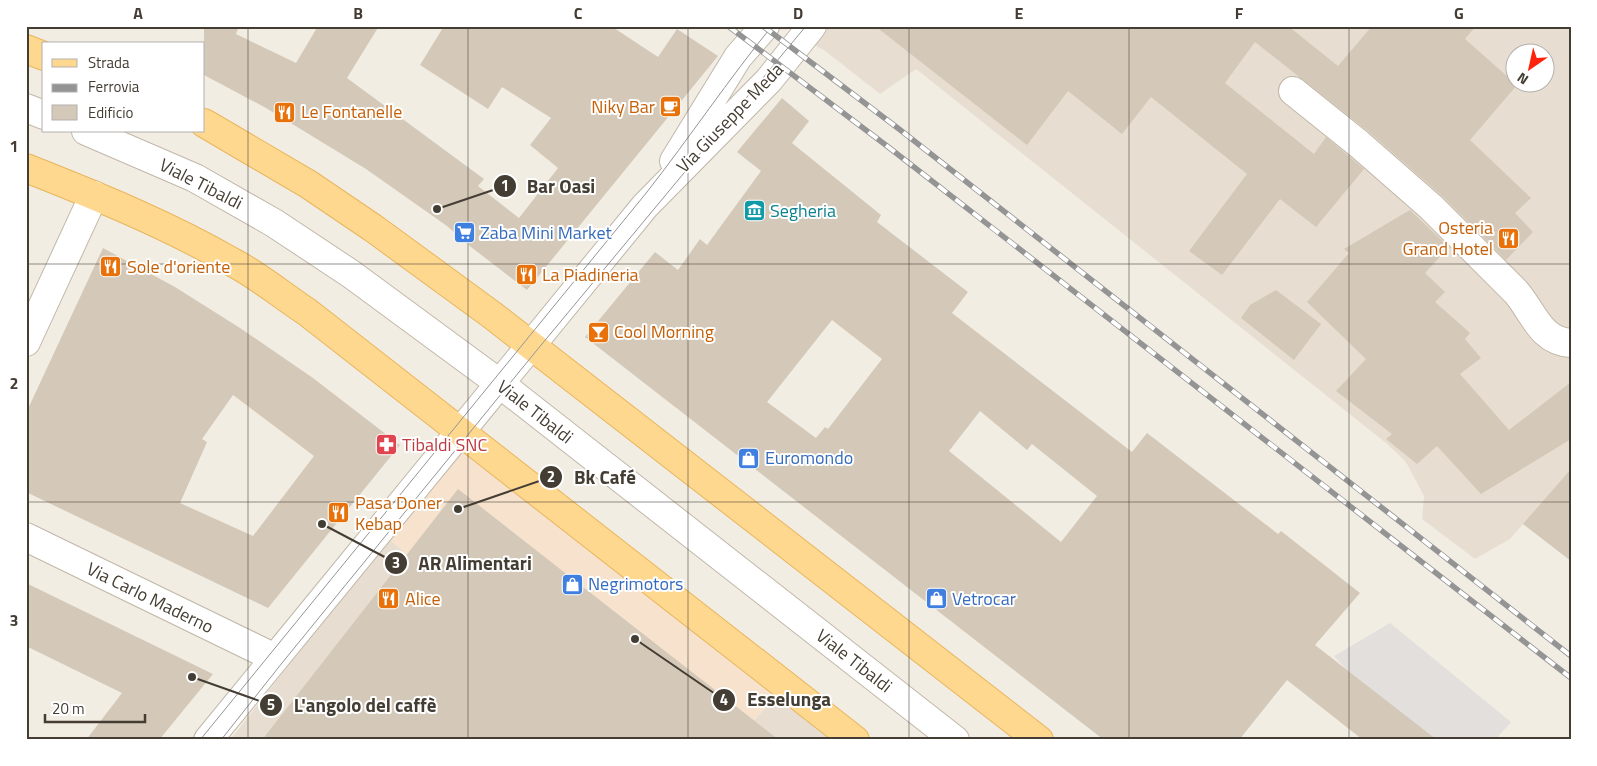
<svg xmlns="http://www.w3.org/2000/svg" width="1597" height="766" viewBox="0 0 1597 766" font-family="'Titillium Web',sans-serif">
<style>
.residential{fill:#e7ded1;fill-rule:evenodd}
.commercial{fill:#f6e2cd}
.parking{fill:#e3dfdc}
.building{fill:#d4c8b8;fill-rule:evenodd}
.lines{fill:none;stroke-linecap:round;stroke-linejoin:round}
.minor-casing{stroke:#c1b7a9;stroke-width:30}
.major-casing{stroke:#e8b55c;stroke-width:30}
.minor{stroke:#fff;stroke-width:28}
.major{stroke:#ffd890;stroke-width:28}
.tram{stroke:#949494;stroke-width:1}
.rail-casing{stroke:#949494;stroke-width:5.5}
.rail{stroke:#fff;stroke-width:4;stroke-dasharray:11;stroke-linecap:butt}
.grid{fill:none;stroke:#443d33;stroke-width:1;stroke-opacity:0.55}
.labels{text-anchor:middle;stroke-width:4;stroke-linejoin:round;paint-order:stroke}
.food-label{font-size:18px;fill:#c56008;stroke:#fff;text-anchor:start}
.street-label{font-size:18px;fill:#443d33;stroke:#fff}
.culture-label{font-size:18px;fill:#0d838f;stroke:#fff;text-anchor:start}
.shop-label{font-size:18px;fill:#366cbe;stroke:#fff;text-anchor:start}
.health-label{font-size:18px;fill:#be3a42;stroke:#fff;text-anchor:start}
.leader{fill:none;stroke:#443d33;stroke-width:2}
.callout-dot{fill:#443d33;stroke:#fff;stroke-width:2}
.mark-label{font-size:15px;text-anchor:middle;font-weight:bold;fill:#fff}
.callout-label{font-size:19px;text-anchor:middle;font-weight:bold;fill:#443d33;stroke:#fff;stroke-width:4;stroke-linejoin:round;paint-order:stroke}
.neatline{fill:none;stroke:#443d33;stroke-width:2}
.grid-label{font-size:16px;text-anchor:middle;font-weight:bold;fill:#443d33}
</style>
<rect width="100%" height="100%" fill="#f2ede3"/>
<!-- residential -->
<path class="residential" d="M829,26H1571V561L1523,524L1510,539L1475,559L1422,519L1424,496L1406,462L1386,443L916,69L880,94L824,50L814,45ZM1514,52H1544V82H1514Z
M388,538L406,554L545,661L484,740H230Z
M783,690L842,740H739L754,720Z"/>
<!-- commercial -->
<path class="commercial" d="M468,442L783,690L754,720L739,740L545,661L406,554L388,538Z"/>
<!-- parking -->
<path class="parking" d="M1390,623L1511,722L1495,740H1435L1345,668L1334,656Z"/>
<!-- building -->
<path class="building" d="M204,26H239L236,34L296,63L318,26H379L347,78L484,179L478,186L519,218L558,168L530,145L551,118L502,87L488,109L420,65L444,26H611L658,57L677,29L718,56L527,290L471,247L447,226L366,169L266,108L204,75Z
M875,26H1288L1338,66L1372,26H1476L1465,39L1517,85L1470,140L1531,198L1515,213L1533,232L1506,260L1441,195L1369,132L1255,42L1225,83L1314,154L1326,137L1364,169L1316,227L1280,199L1222,275L1189,251L1247,174L1151,97L1122,134L1068,91L1027,145Z
M782,98L809,121L792,143L881,215L877,222L968,292L952,313L1132,452L1147,433L1278,534L1281,531L1360,593L1315,645L1437,740H1363L1287,680L1239,740H1104L585,337L655,252L678,270L700,239L707,245L761,171L737,152ZM832,320L882,359L828,429L825,427L816,438L767,402ZM980,411L1027,450L1032,444L1097,496L1061,542L949,451Z
M1410,210L1449,247L1425,273L1445,292L1435,302L1470,333L1465,339L1481,358L1460,374L1509,430L1571,382V439L1481,494L1437,446L1417,464L1386,439L1392,434L1336,391L1366,359L1307,302L1349,253L1344,249Z
M103,248L175,287L240,328L313,378L400,445L268,608L26,492V413ZM233,395L314,456L253,536L180,503L207,442L202,439Z
M1276,290L1321,324L1294,360L1241,318L1250,305Z
M1571,469V561L1523,524Z
M458,489L615,612L779,740H262Z
M26,583L213,674L159,740H86L122,693L26,646Z"/>
<g class="lines">
<defs>
<path id="minor" d="M1293,91L1359,144L1431,207L1516,292C1534,313 1540,341 1571,343
M26,108L44,115
M86,131L195,178L274,223L351,274L499,383L955,740
M674,161L738,57L765,26
M26,342L94,195
M26,537L275,658
M208,740L645,206L769,80L812,26"/>
<path id="major" d="M26,49L44,56
M204,123L308,184L373,228L492,315L1039,740
M26,168C97,196 168,225 234,263C260,277 283,296 307,312L855,740"/>
</defs>
<!-- minor casing -->
<use href="#minor" class="minor-casing"/>
<!-- major casing -->
<use href="#major" class="major-casing"/>
<!-- minor -->
<use href="#minor" class="minor"/>
<!-- major -->
<use href="#major" class="major"/>
<!-- tram -->
<path class="tram" d="M200,740L647,192C690,137 728,80 772,26
M221,740L282,663L537,350L806,26"/>
<defs>
<path id="rail" d="M728,26L887,146L1571,678
M763,26L899,129L1571,656"/>
</defs>
<!-- rail casing -->
<use href="#rail" class="rail-casing"/>
<!-- rail -->
<use href="#rail" class="rail"/>
</g>
<!-- grid -->
<path class="grid" d="M248,26V740M468,26V740M688,26V740M909,26V740M1129,26V740M1349,26V740M26,264H1571M26,502H1571"/>
<!-- icons -->
<defs>
<symbol id="cafe-square" viewBox="-11 -11 22 22"><rect x="-9" y="-9" width="18" height="18" rx="4" fill="#e8710a" stroke="#fff"/><path d="M-5.5-4.5H6V0H3Q3 3.5 0 3.5H-2.5Q-5.5 3.5-5.5 0ZM3-3.2v2h1.7v-2ZM-6 4.5H4V6H-6Z" fill="#fff"/></symbol>
<symbol id="restaurant-square" viewBox="-11 -11 22 22"><rect x="-9" y="-9" width="18" height="18" rx="4" fill="#e8710a" stroke="#fff"/><path d="M-5-6h1v4h1v-4h1v4h1v-4h1v5L-1.5 .5V6h-2V.5L-5-1ZM5-6V6H3V1.5H1.5Q1.5-4 5-6Z" fill="#fff"/></symbol>
<symbol id="museum-square" viewBox="-11 -11 22 22"><rect x="-9" y="-9" width="18" height="18" rx="4" fill="#0f9aa8" stroke="#fff"/><path d="M0-6L6-3V-2H-6V-3ZM-5-1h2V3h-2ZM-1-1h2V3h-2ZM3-1h2V3H3ZM-6 4H6V6H-6Z" fill="#fff"/></symbol>
<symbol id="supermarket-square" viewBox="-11 -11 22 22"><rect x="-9" y="-9" width="18" height="18" rx="4" fill="#3f7fe0" stroke="#fff"/><path d="M-6-5.5h2.5l.6 2H6L4.5 2H-2.5L-4.4-4H-6ZM-1.5 3.2a1.3 1.3 0 1 0 .1 0ZM3 3.2a1.3 1.3 0 1 0 .1 0Z" fill="#fff"/></symbol>
<symbol id="bar-square" viewBox="-11 -11 22 22"><rect x="-9" y="-9" width="18" height="18" rx="4" fill="#e8710a" stroke="#fff"/><path d="M-6-5H6L.8 .8V4.5H3.5V6h-7V4.5H-.8V.8Z" fill="#fff"/></symbol>
<symbol id="pharmacy-square" viewBox="-11 -11 22 22"><rect x="-9" y="-9" width="18" height="18" rx="4" fill="#e0444e" stroke="#fff"/><path d="M-2-6h4v4h4v4h-4v4h-4v-4h-4v-4h4Z" fill="#fff"/></symbol>
<symbol id="shop-square" viewBox="-11 -11 22 22"><rect x="-9" y="-9" width="18" height="18" rx="4" fill="#3f7fe0" stroke="#fff"/><path d="M-5-2.5h2.3a2.7 3.5 0 0 1 5.4 0H5L5.5 6h-11ZM-1.5-2.5h3a1.5 2.3 0 0 0-3 0Z" fill="#fff"/></symbol>
</defs>
<g fill-rule="evenodd">
<use href="#cafe-square" x="658" y="94" width="25" height="25"/>
<use href="#restaurant-square" x="272" y="100" width="25" height="25"/>
<use href="#museum-square" x="742" y="198" width="25" height="25"/>
<use href="#supermarket-square" x="452" y="220" width="25" height="25"/>
<use href="#restaurant-square" x="1496" y="226" width="25" height="25"/>
<use href="#restaurant-square" x="98" y="254" width="25" height="25"/>
<use href="#restaurant-square" x="514" y="262" width="25" height="25"/>
<use href="#bar-square" x="586" y="320" width="25" height="25"/>
<use href="#pharmacy-square" x="374" y="432" width="25" height="25"/>
<use href="#shop-square" x="736" y="446" width="25" height="25"/>
<use href="#restaurant-square" x="326" y="500" width="25" height="25"/>
<use href="#shop-square" x="560" y="572" width="25" height="25"/>
<use href="#restaurant-square" x="376" y="586" width="25" height="25"/>
<use href="#shop-square" x="924" y="586" width="25" height="25"/>
</g>
<g class="labels">
<!-- food labels -->
<g class="food-label">
<text x="655" y="113" text-anchor="end">Niky Bar</text>
<text x="301" y="118">Le Fontanelle</text>
<text x="1493" y="234" text-anchor="end">Osteria<tspan x="1493" dy="21">Grand Hotel</tspan></text>
<text x="127" y="273">Sole d'oriente</text>
<text x="542" y="281">La Piadineria</text>
<text x="614" y="338">Cool Morning</text>
<text x="355" y="509">Pasa Doner<tspan x="355" dy="21">Kebap</tspan></text>
<text x="405" y="605">Alice</text>
</g>
<!-- street labels -->
<g class="street-label">
<text transform="translate(730 118) rotate(-46)" y="6">Via Giuseppe Meda</text>
<text transform="translate(201 184) rotate(27)" y="6">Viale Tibaldi</text>
<text transform="translate(535 412) rotate(38)" y="6">Viale Tibaldi</text>
<text transform="translate(150 598) rotate(26)" y="6">Via Carlo Maderno</text>
<text transform="translate(854 661) rotate(38)" y="6">Viale Tibaldi</text>
</g>
<!-- culture labels -->
<g class="culture-label">
<text x="770" y="217">Segheria</text>
</g>
<!-- shop labels -->
<g class="shop-label">
<text x="480" y="239">Zaba Mini Market</text>
<text x="765" y="464">Euromondo</text>
<text x="588" y="590">Negrimotors</text>
<text x="952" y="605">Vetrocar</text>
</g>
<!-- health labels -->
<g class="health-label">
<text x="402" y="451">Tibaldi SNC</text>
</g>
</g>
<!-- callouts -->
<path class="leader" d="M437 209L505 186M458 509L551 477M322 524L396 563M635 639L724 700M192 677L271 705"/>
<g class="callout-dot">
<circle cx="437" cy="209" r="5"/>
<circle cx="458" cy="509" r="5"/>
<circle cx="322" cy="524" r="5"/>
<circle cx="635" cy="639" r="5"/>
<circle cx="192" cy="677" r="5"/>
<circle cx="505" cy="186" r="12"/>
<circle cx="551" cy="477" r="12"/>
<circle cx="396" cy="563" r="12"/>
<circle cx="724" cy="700" r="12"/>
<circle cx="271" cy="705" r="12"/>
</g>
<g class="mark-label">
<text x="505" y="191">1</text>
<text x="551" y="482">2</text>
<text x="396" y="568">3</text>
<text x="724" y="705">4</text>
<text x="271" y="710">5</text>
</g>
<g class="callout-label">
<text x="561" y="193">Bar Oasi</text>
<text x="605" y="484">Bk Café</text>
<text x="475" y="570">AR Alimentari</text>
<text x="789" y="706">Esselunga</text>
<text x="365" y="712">L'angolo del caffè</text>
</g>
<!-- border -->
<rect width="1597" height="766" fill="none" stroke="#ffffff" stroke-width="55"/>
<!-- legend -->
<rect x="42" y="42" width="162" height="90" fill="#ffffff" stroke="#b4b1ad"/>
<rect x="52" y="59" width="25" height="8" fill="#ffd890" stroke="#b4b1ad"/>
<text x="88" y="68" font-size="15" fill="#443d33">Strada</text>
<rect x="52" y="84" width="25" height="8" fill="#949494" stroke="#b4b1ad"/>
<text x="88" y="92" font-size="15" fill="#443d33">Ferrovia</text>
<rect x="52" y="105" width="25" height="15" fill="#d4c8b8" stroke="#b4b1ad"/>
<text x="88" y="118" font-size="15" fill="#443d33">Edificio</text>
<!-- north arrow -->
<g transform="translate(1530 68) rotate(214)"><circle r="24" fill="#ffffff" stroke="#b4b1ad"/>
<path d="M0-4L9 19L0 12L-9 19Z" fill="#ff230e"/>
<text y="-8" font-size="14" font-weight="bold" text-anchor="middle" fill="#443d33">N</text>
</g>
<!-- scale -->
<path d="M45 714v8h100v-8" fill="none" stroke="#443d33" stroke-width="2.5"/>
<text x="52" y="714" font-size="15" fill="#443d33" stroke="#ffffff" stroke-width="4" paint-order="stroke">20 m</text>
<rect x="28" y="28" width="1542" height="710" class="neatline"/>
<g class="grid-label">
<text x="138" y="19">A</text>
<text x="358" y="19">B</text>
<text x="578" y="19">C</text>
<text x="798" y="19">D</text>
<text x="1019" y="19">E</text>
<text x="1239" y="19">F</text>
<text x="1459" y="19">G</text>
<text x="14" y="152">1</text>
<text x="14" y="389">2</text>
<text x="14" y="626">3</text>
</g>
</svg>
